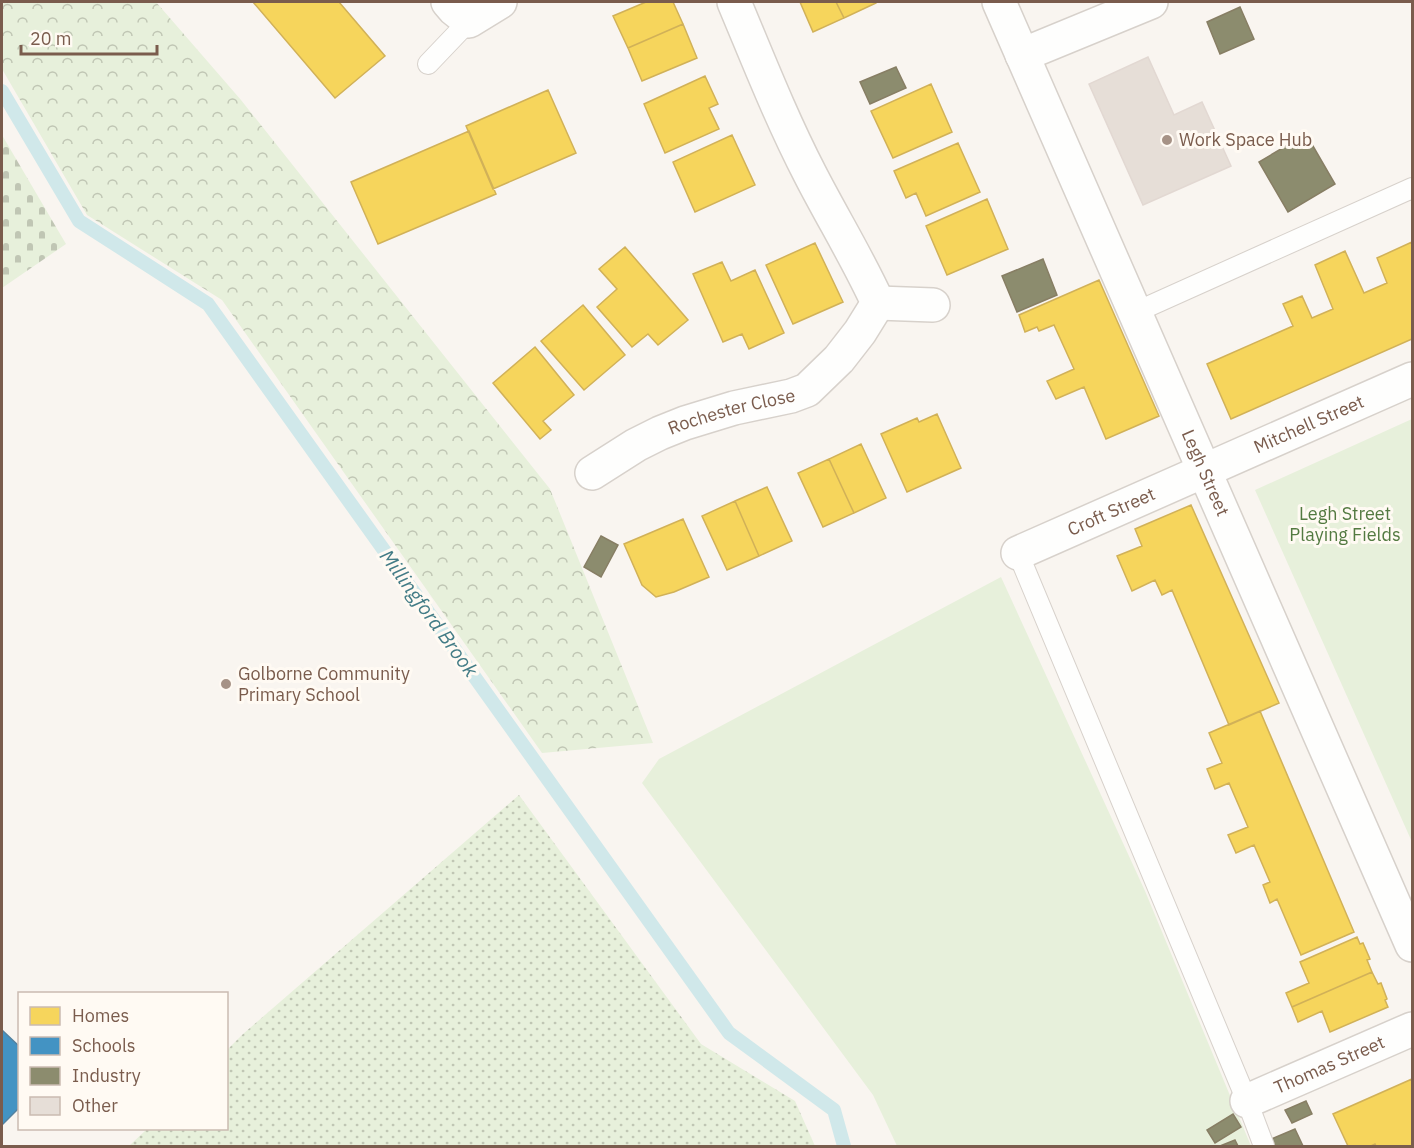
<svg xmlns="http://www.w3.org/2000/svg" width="1414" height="1148" viewBox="0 0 1414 1148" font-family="'IBM Plex Sans',sans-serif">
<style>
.grass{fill:url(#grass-dots)}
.forest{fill:url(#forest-crowns)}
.cemetery{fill:url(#cemetery-stones)}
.green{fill:#e7f0db}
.homes{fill:#f6d55c;stroke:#d1b158;stroke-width:1.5}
.schools{fill:#4393c3;stroke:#5482a0;stroke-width:1.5}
.industry{fill:#8c8c6e;stroke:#877e64;stroke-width:1.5}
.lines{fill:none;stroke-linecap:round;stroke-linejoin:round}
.stream{stroke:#d0e8ea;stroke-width:14}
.building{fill:#e6ded7;stroke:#e2d8d2;stroke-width:1.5}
.lane-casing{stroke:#d7d1cb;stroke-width:22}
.street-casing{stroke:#d7d1cb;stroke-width:36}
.lane{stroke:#fefefd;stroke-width:20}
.street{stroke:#fefefd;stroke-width:33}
.poi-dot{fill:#a69286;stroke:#fffaf3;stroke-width:2}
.labels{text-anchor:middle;stroke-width:6;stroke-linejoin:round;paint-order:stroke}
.poi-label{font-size:18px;fill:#7a5c4d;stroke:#fffaf3;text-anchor:start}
.street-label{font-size:18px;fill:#7a5c4d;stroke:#fffaf3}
.park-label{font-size:18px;fill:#537a41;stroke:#fffaf3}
.water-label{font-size:20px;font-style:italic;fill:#437c86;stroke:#fffaf3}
</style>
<defs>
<pattern id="grass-dots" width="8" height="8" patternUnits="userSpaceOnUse" patternTransform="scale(1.5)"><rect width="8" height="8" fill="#e7f0db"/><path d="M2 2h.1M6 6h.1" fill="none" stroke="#c0c6b4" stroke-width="1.8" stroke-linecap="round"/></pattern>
<pattern id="forest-crowns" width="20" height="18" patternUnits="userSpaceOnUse" patternTransform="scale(1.5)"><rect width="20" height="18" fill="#e7f0db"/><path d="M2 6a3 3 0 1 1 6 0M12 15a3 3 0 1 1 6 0" fill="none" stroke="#c0c6b4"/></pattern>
<pattern id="cemetery-stones" width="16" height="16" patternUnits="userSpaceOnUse" patternTransform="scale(1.5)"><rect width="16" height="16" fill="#e7f0db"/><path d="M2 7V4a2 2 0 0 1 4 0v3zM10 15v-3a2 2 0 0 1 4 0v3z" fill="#c0c6b4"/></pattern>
</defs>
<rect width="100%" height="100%" fill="#f9f5f0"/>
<!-- grass -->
<path class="grass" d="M519,795L701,1044L795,1101L815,1146H129L147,1129L226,1128L227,1050L243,1034Z"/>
<!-- forest -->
<path class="forest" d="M2,2H156L241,100L550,489L653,743L542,753L222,300L87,215L2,69Z"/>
<!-- cemetery -->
<path class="cemetery" d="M2,135L66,244L2,288Z"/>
<!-- green -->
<path class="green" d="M1412,419V842L1255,490Z
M1001,577L1145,891L1251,1146H897L873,1095L642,783L659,759Z"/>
<!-- homes -->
<path class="homes" d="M253,2H339L385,56L335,98Z
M646,2H673L683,24L628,48L613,16Z
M800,2H836L844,18L813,32Z
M836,2H876V3L844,18Z
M683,24L697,58L642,81L628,48Z
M705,76L718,104L709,108L719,129L665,153L644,104Z
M931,84L952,132L893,158L871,111Z
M548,90L576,153L493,189L466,126Z
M469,131L496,194L378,244L351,182Z
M732,135L755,185L695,212L673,162Z
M958,143L980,192L926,216L916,193L906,198L894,171Z
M987,199L1008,249L947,275L926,226Z
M1412,242V339L1231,419L1207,364L1293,326L1283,304L1302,296L1312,318L1333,309L1315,265L1345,251L1364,293L1387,283L1377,258Z
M815,243L843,302L793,324L766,265Z
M625,247L688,320L658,345L648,334L632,347L597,307L617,289L599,269Z
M722,262L731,281L755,270L784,333L749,349L742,334L723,342L693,274Z
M1099,280L1159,416L1106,439L1084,387L1056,399L1047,381L1074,369L1054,325L1039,331L1037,327L1025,332L1019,315Z
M583,305L625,355L584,390L541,341Z
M535,347L574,395L543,421L551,430L540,439L493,383Z
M937,414L961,468L907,492L881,434L917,418L919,422Z
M861,444L886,498L854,513L829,459Z
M829,459L854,513L823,527L798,473Z
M767,487L792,541L759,556L735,501Z
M735,501L759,556L727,570L702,516Z
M1191,505L1279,703L1229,725L1172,590L1162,595L1155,580L1132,591L1117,556L1142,546L1135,529Z
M683,519L709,577L674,592L656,597L642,585L624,544Z
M1260,711L1354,932L1301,955L1277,899L1270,903L1263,885L1270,882L1254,845L1236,853L1228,835L1248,827L1229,783L1215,789L1207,769L1222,763L1209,733Z
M1357,937L1360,944L1363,943L1370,959L1367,960L1372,972L1292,1007L1286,993L1309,983L1300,962Z
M1372,972L1378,984L1381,983L1387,999L1385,1000L1388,1007L1330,1032L1322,1011L1298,1022L1292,1007Z
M1412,1079V1146H1376L1375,1144L1371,1146H1348L1333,1114Z"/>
<!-- schools -->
<path class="schools" d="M2,1030L20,1047V1107L2,1125Z"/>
<!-- industry -->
<path class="industry" d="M1240,7L1254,39L1220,54L1207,22Z
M896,67L906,88L870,104L860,82Z
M1306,134L1335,184L1288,212L1259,162Z
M1043,259L1057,295L1017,312L1002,276Z
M601,536L618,545L601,577L584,567Z
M1306,1101L1312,1114L1292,1123L1285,1110Z
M1233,1114L1241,1127L1215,1143L1207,1130Z
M1295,1129L1303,1146H1272L1269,1140Z
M1235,1140L1238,1146H1220Z"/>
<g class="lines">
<!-- stream -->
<path class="stream" d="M2,91L79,221L208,304L729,1033L834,1110L844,1146"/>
</g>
<!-- building -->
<path class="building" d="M1148,57L1174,115L1202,102L1231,166L1143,205L1089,84Z"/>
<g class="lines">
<defs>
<path id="lane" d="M428,64L469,21
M1136,312L1412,188V190
M1018,553L1247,1101L1264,1146"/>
<g id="street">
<path d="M448,2L454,9L469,21L500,2"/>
<path id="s1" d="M999,2L1412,945"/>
<path d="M1022,55L1151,2"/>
<path d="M878,303L933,305"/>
<path id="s2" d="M592,473L636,445L660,433L685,423L734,408L791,396L807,390L839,359L860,332L878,303C858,259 832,217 810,174C781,118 758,59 734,2"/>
<path id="s3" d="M1018,553L1412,379"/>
<path id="s4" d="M1247,1101L1412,1029"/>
</g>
</defs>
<!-- lane casing -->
<use href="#lane" class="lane-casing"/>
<!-- street casing -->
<use href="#street" class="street-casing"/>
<!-- lane -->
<use href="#lane" class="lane"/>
<!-- street -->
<use href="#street" class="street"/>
</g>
<!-- markers -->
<g class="poi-dot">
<circle cx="1167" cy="140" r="6"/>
<circle cx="226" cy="684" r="6"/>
</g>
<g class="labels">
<!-- poi labels -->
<g class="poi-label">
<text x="1179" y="146">Work Space Hub</text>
<text x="238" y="680">Golborne Community<tspan x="238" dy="21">Primary School</tspan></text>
</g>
<!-- street labels -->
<g class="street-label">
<text dy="6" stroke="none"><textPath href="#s2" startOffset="154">Rochester Close</textPath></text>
<text dy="6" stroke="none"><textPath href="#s3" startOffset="318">Mitchell Street</textPath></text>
<text dy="6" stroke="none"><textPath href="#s1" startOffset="514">Legh Street</textPath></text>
<text dy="6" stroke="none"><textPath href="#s3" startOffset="102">Croft Street</textPath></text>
<text dy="6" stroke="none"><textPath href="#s4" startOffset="90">Thomas Street</textPath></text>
</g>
<!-- park labels -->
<g class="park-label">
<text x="1345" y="520">Legh Street<tspan x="1345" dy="21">Playing Fields</tspan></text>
</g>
<!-- water labels -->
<g class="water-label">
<text transform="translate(429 613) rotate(54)" y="7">Millingford Brook</text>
</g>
</g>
<!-- border -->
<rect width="1414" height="1148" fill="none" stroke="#7a5c4d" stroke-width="6"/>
<!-- legend -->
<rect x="18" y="992" width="210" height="138" fill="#fffaf3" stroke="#cabbb1" stroke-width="1.5"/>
<rect x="30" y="1007" width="30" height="18" fill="#f6d55c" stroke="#cabbb1" stroke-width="1.5"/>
<text x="72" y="1022" font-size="18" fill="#7a5c4d">Homes</text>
<rect x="30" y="1037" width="30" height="18" fill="#4393c3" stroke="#cabbb1" stroke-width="1.5"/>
<text x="72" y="1052" font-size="18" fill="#7a5c4d">Schools</text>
<rect x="30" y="1067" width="30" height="18" fill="#8c8c6e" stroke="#cabbb1" stroke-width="1.5"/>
<text x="72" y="1082" font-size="18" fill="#7a5c4d">Industry</text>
<rect x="30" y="1097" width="30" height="18" fill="#e6ded7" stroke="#cabbb1" stroke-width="1.5"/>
<text x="72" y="1112" font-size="18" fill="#7a5c4d">Other</text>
<!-- scale -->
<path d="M21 45v9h136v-9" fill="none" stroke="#7a5c4d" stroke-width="3"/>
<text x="30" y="45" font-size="18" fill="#7a5c4d" stroke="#fffaf3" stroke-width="4.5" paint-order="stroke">20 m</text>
</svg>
